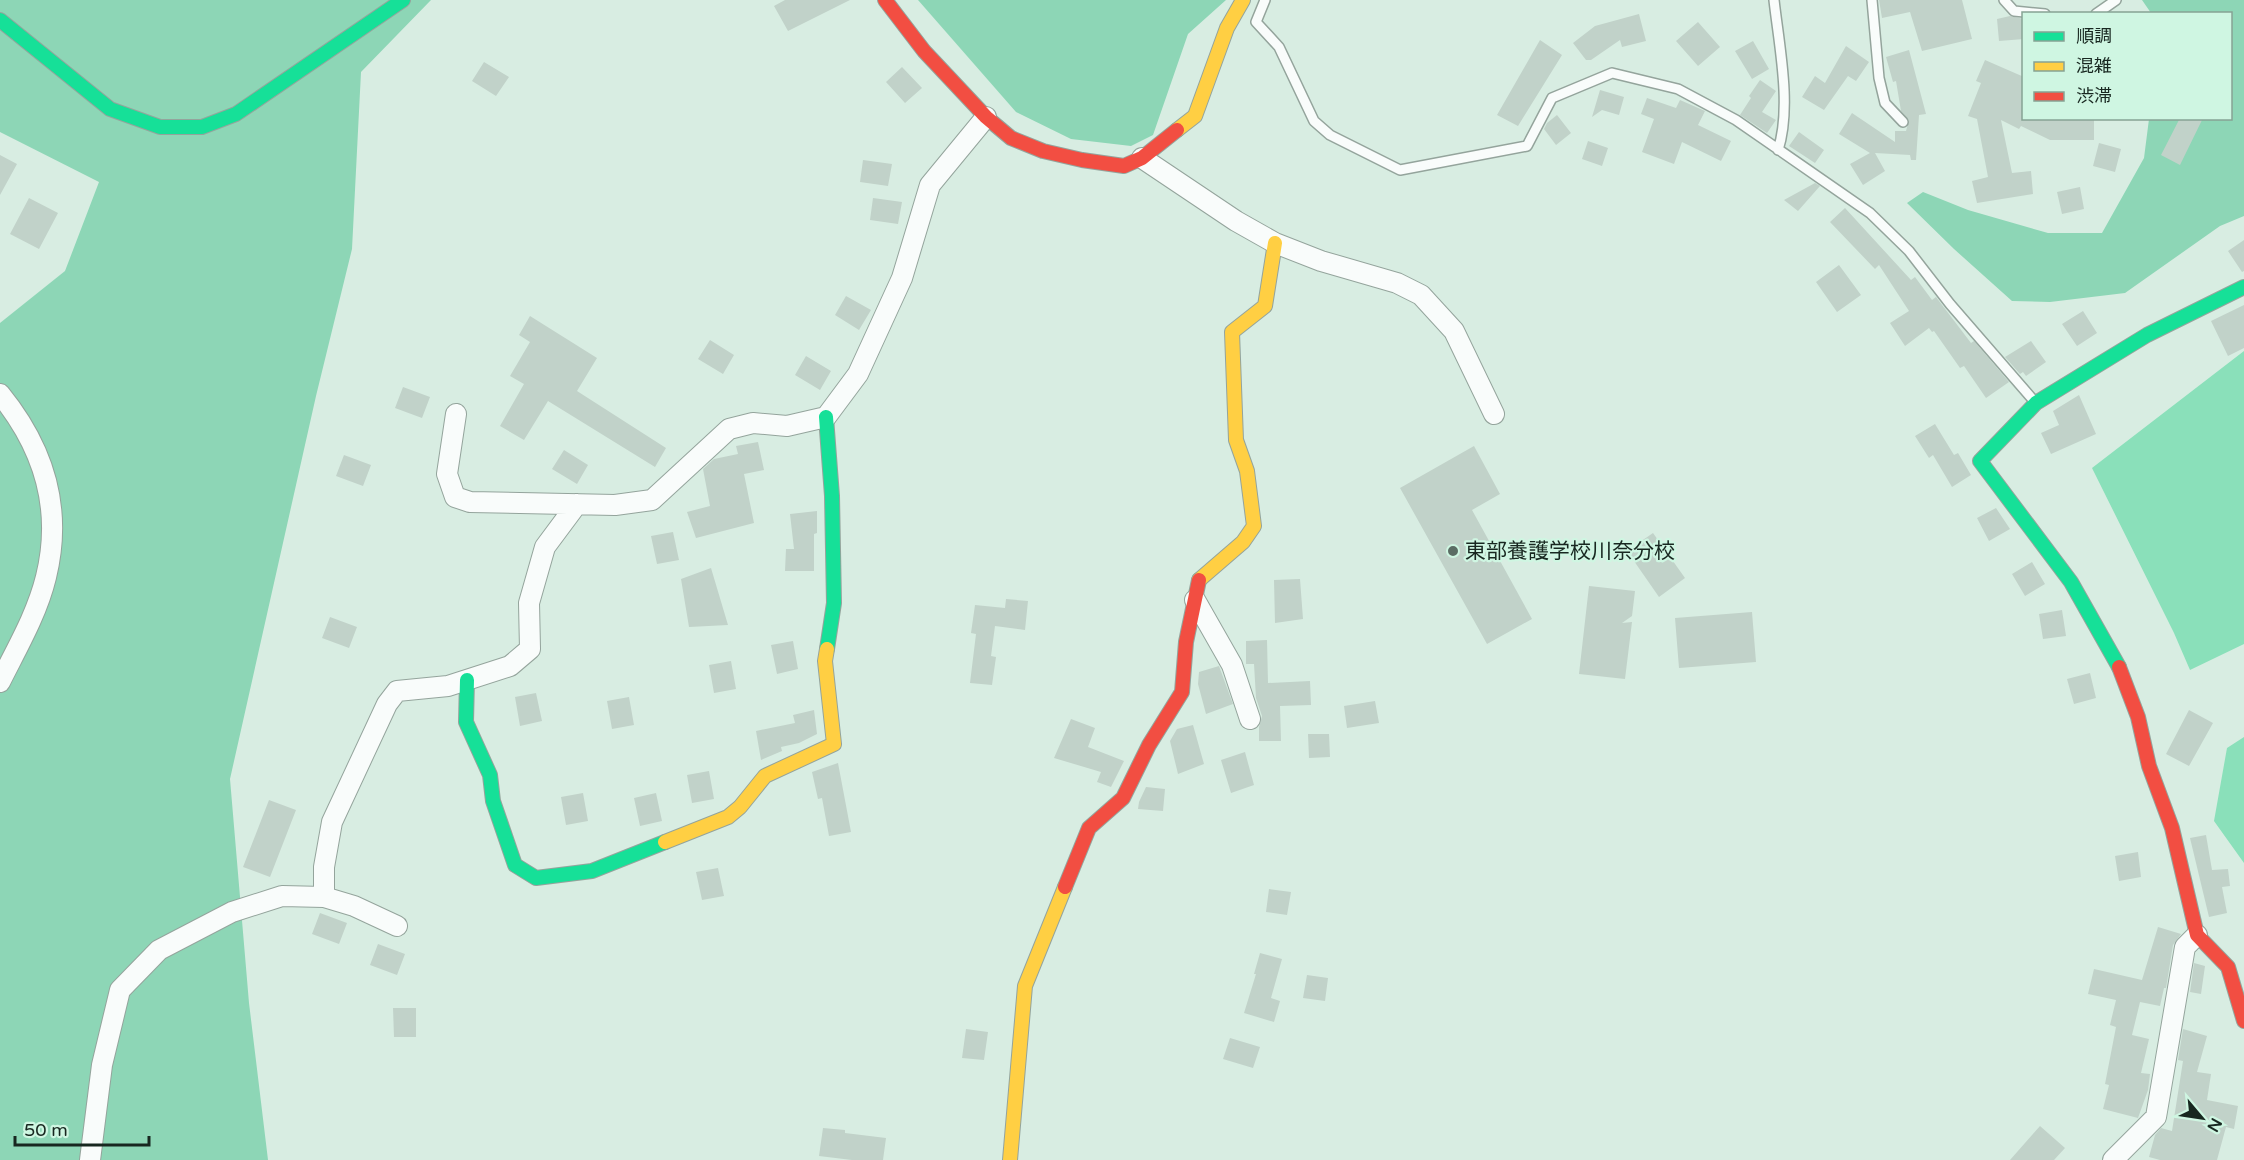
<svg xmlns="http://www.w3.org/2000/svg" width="2244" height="1160" viewBox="0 0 2244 1160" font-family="'Varela Round','Noto Sans JP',sans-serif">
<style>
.forest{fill:#8dd6b6}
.water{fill:#8ae0ba}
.building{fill:#c1d2c9}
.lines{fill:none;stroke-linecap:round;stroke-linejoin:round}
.lane-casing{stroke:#94a49c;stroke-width:12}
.street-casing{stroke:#94a49c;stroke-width:22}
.fast-casing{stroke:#94a49c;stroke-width:16}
.slow-casing{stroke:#94a49c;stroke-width:16}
.jam-casing{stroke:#94a49c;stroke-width:16}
.lane{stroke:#f9fcfb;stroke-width:9}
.street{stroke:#f9fcfb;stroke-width:20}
.fast{stroke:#16e098;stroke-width:14}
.slow{stroke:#ffcf43;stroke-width:14}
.jam{stroke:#f24e42;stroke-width:14}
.poi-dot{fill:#5b6c64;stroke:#cff6e2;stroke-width:2}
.labels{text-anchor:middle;stroke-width:4.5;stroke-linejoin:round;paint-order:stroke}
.poi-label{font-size:21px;fill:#182720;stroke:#cff6e2;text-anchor:start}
</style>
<rect width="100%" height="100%" fill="#d8ede2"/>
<!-- forest -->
<path class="forest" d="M0,0H431L361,72L352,249L316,396L230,779L249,1003L268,1160H0V323L65,271L99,182L0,132Z
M918,0H1226L1188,34L1153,135L1131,146L1071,139L1016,112Z
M2142,0H2244V216L2220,226L2125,293L2050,302L2012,301L1954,249L1907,203L1923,192L1968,210L2048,233H2102L2144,158L2149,119L2230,118V14L2151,13Z"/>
<!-- water -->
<path class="water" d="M2244,351V644L2190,670L2174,633L2092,468Z
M2244,737V863L2214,821L2227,748Z"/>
<!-- building -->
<path class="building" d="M785,0H850L788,31L774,6Z
M1879,0H1962L1972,39L1922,51L1910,12L1882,18Z
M1639,14L1646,41L1622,47L1620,40L1591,60H1586L1573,43L1595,26Z
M2010,16L2024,19V39L1999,41L1997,19Z
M1698,22L1720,47L1698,66L1676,41Z
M1540,40L1562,55L1518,126L1497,115Z
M1753,41L1769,69L1752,79L1735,51Z
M1846,46L1869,62L1856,81L1848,76L1824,110L1802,97L1815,76L1825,83Z
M1909,50L1926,114L1919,115L1916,160H1911L1910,155L1875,153L1885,171L1863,185L1850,164L1870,153L1839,134L1852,113L1895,142V131H1906L1909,120L1901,111L1896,81L1893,82L1886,57Z
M1985,60L2024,77V118H2094V140H2050L2021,126L2019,129L2001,120L2012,173L2031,171L2033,194L1977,203L1972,181L1988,177L1977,119L1968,116L1981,83L1976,81Z
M484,62L509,77L496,96L472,81Z
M902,67L922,88L905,103L886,82Z
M1760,80L1776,91L1762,112L1776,120L1767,133L1740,115L1751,98L1749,96Z
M1600,90L1624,97L1619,115L1602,110L1592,117Z
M1647,98L1676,108L1680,100L1705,111L1698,125L1731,141L1721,161L1682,142L1674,164L1642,152L1654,119L1641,114Z
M1557,115L1571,133L1556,145L1544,129L1547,123Z
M2180,118H2203L2180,165L2161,155Z
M1799,132L1824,150L1815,163L1789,146Z
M1588,141L1608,148L1602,166L1582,159Z
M2099,143L2121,149L2115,172L2093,166Z
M0,155L17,164L0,195Z
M863,160L892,164L888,186L860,182Z
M1815,183L1820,186L1798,211L1784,200Z
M2080,187L2084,209L2062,214L2057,192Z
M29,198L58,213L39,249L10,234Z
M873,198L902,202L898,224L870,220Z
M1845,208L1911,280L1915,277L1932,300L1936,297L1971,343L1974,341L2009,382L1986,398L1964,366L1960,368L1934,331L1932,332L1929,328L1905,346L1890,323L1909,311L1879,265L1875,269L1830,222Z
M2244,240V271L2242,272L2228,251Z
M1839,265L1861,295L1837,312L1816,282Z
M846,296L871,310L859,330L835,315Z
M2244,305V348L2228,356L2211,321Z
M2083,311L2097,333L2077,346L2062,324Z
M530,316L597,358L577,391L666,448L655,467L548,401L524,440L500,426L524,384L510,376L530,342L519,335Z
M710,340L734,355L723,374L698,359Z
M2031,341L2046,362L2026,376L2023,372L2020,374L2005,357Z
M806,356L831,371L820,390L795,375Z
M403,387L430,397L422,418L395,408Z
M2079,395L2096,434L2051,454L2041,433L2059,425L2053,411Z
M1935,424L1954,455L1958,453L1971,475L1952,487L1933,455L1929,458L1915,436Z
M758,442L764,470L744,474L754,523L696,538L687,512L710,506L703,469L714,459L738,454L736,446Z
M1474,446L1500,494L1472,510L1532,619L1487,644L1400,488Z
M564,450L588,465L577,484L552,469Z
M344,455L371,465L363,486L336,476Z
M1996,508L2010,529L1989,541L1977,518Z
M817,511V533L814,534V571H785L786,549H794L790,514Z
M673,532L679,560L657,564L651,536Z
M1653,533L1685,578L1659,597L1627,551Z
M2032,562L2045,584L2025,596L2012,574Z
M711,568L728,625L689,627L681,579Z
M1300,579L1303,619L1275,623L1274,580Z
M1589,586L1635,591L1632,616L1622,623L1632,622L1625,679L1579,674Z
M1006,599L1028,601L1025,630L995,626L991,656L996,657L992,685L970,683L976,634L971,633L975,605L1005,608Z
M2062,610L2066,636L2043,639L2039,614Z
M1752,612L1756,662L1679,668L1675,618Z
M330,617L357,627L349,648L322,638Z
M1267,640L1268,683L1310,681L1311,705L1280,706L1281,741H1259V727L1262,716L1256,698L1254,664H1246V641Z
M793,641L798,669L777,674L771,645Z
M731,661L736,689L714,693L709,665Z
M1219,666L1233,704L1206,714L1198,684L1199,672Z
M2090,673L2096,698L2074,704L2067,679Z
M536,693L542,721L520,726L515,697Z
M629,697L634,725L612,729L607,701Z
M1375,701L1379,723L1347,728L1344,706Z
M814,710L817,734L799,743L781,747L782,751L761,760L756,731L795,723L793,715Z
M2189,710L2213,723L2189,766L2166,754Z
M1071,719L1095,728L1088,747L1124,761L1111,787L1097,782L1101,772L1054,758Z
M1193,725L1204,764L1178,774L1170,741L1177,729Z
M1308,734H1329L1330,757L1309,758Z
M1245,752L1254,785L1231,793L1221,760Z
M838,763L851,832L829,836L822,798L818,799L812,772Z
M709,771L714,799L692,803L687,775Z
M1146,787L1165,789L1163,811L1138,809L1139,802Z
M583,793L588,821L566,825L561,797Z
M656,793L662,821L640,826L634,798Z
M269,800L296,810L270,877L243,867Z
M2206,835L2212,870L2228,869L2230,886L2222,887L2227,913L2209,917L2190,838Z
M2138,852L2141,877L2119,881L2115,856Z
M718,868L724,896L702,900L696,872Z
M1269,889L1291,892L1287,915L1266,912Z
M320,913L347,923L339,944L312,934Z
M2158,927L2181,934L2173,945L2166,988H2164L2160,1006L2140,1002L2132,1035L2149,1039L2141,1073L2150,1074L2148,1090L2138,1118L2103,1109L2109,1085L2105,1084L2116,1027L2110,1025L2116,1000L2088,994L2094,969L2142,980Z
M378,944L405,954L397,975L370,965Z
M1260,953L1282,959L1271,998L1280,1001L1274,1022L1244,1013L1256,974H1254Z
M2194,963L2205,966L2201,994L2190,992Z
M1307,975L1328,978L1325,1001L1303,998Z
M393,1008H416V1037H394Z
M966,1029L988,1032L984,1060L962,1058Z
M2183,1029L2207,1036L2197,1072L2211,1074L2207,1100L2238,1106L2234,1129L2226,1127L2217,1160H2160L2149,1157L2155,1135L2161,1128L2172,1131L2183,1061L2178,1060Z
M1230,1038L1260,1047L1253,1068L1223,1059Z
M2040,1126L2065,1148L2054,1160H2010Z
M823,1128L845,1130V1133L886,1138L883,1160H852L819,1156Z"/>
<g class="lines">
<defs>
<path id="lane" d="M1265,0L1256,22L1279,47L1314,121L1330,135L1400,170L1527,146L1552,98L1612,73L1678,89L1736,120L1870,213L1909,251L1950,304L2035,402
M1774,0C1779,45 1792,107 1778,150
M1872,0L1879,78L1885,103L1903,122
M2004,0L2014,11L2045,14
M2096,14L2116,0"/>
<path id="street" d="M1142,158L1236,221L1275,243L1321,261L1397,283L1421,295L1454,331L1494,414
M0,394C44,448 63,508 46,577C37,614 17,648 0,682
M456,414L447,474L455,497L470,502L615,505L652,500L729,429L753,423L787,426L826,417L858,374L902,278L930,185L986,117
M1195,600L1232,665L1250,719
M324,897V867L332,822L387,704L397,691L448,686L510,666L530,649L529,603L545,547L577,504
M90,1160L102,1065L120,990L159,950L232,912L282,896L324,897L354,906L397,926
M2113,1160L2156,1117L2185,947L2197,935"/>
<path id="fast" d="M0,20L110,109L160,127H202L236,114L403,0
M826,417L832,496L834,603L827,649
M2119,667L2071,582L1980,461L2036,403L2147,335L2244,287
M467,680L466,722L490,775L493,801L515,865L536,878L592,871L665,842"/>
<path id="slow" d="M1177,130L1195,116L1227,28L1243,0
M1199,580L1243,542L1254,526L1247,471L1236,440L1232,332L1265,306L1275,243
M665,842L728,817L740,807L765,776L834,744L825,661L827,649
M1010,1160L1025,986L1065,887"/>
<path id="jam" d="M885,0L924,51L986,117L1011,138L1043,151L1082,160L1124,166L1142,158L1177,130
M2119,667L2138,717L2149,766L2172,828L2197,935L2228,967L2244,1021
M1065,887L1089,828L1123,798L1149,745L1182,692L1186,642L1199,580"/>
</defs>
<!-- lane casing -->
<use href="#lane" class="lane-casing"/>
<!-- street casing -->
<use href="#street" class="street-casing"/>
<!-- fast casing -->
<use href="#fast" class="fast-casing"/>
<!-- slow casing -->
<use href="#slow" class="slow-casing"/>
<!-- jam casing -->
<use href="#jam" class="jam-casing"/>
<!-- lane -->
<use href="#lane" class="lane"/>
<!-- street -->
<use href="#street" class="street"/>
<!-- fast -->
<use href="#fast" class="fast"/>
<!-- slow -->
<use href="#slow" class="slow"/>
<!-- jam -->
<use href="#jam" class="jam"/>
</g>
<!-- markers -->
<circle class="poi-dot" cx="1453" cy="551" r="6"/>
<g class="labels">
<!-- poi labels -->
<g class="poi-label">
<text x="1465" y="558">東部養護学校川奈分校</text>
</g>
</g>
<!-- legend -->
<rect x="2022" y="12" width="210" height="108" fill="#cff6e2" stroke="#86a394" stroke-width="1.5"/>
<rect x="2034" y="32" width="30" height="9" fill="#16e098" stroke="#86a394" stroke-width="1.5"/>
<text x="2076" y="42" font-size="18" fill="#182720">順調</text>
<rect x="2034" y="62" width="30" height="9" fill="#ffcf43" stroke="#86a394" stroke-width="1.5"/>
<text x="2076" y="72" font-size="18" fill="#182720">混雑</text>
<rect x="2034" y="92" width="30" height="9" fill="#f24e42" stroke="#86a394" stroke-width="1.5"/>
<text x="2076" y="102" font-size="18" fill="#182720">渋滞</text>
<!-- north arrow -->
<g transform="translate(2202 1118) rotate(119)" stroke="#cff6e2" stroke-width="4.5" paint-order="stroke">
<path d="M0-4.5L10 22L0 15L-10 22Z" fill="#182720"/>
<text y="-9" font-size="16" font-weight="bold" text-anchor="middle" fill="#182720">N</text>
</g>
<!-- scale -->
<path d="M15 1136v9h134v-9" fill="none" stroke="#182720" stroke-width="3"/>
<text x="24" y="1136" font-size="18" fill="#182720" stroke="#cff6e2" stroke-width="4.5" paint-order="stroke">50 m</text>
</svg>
